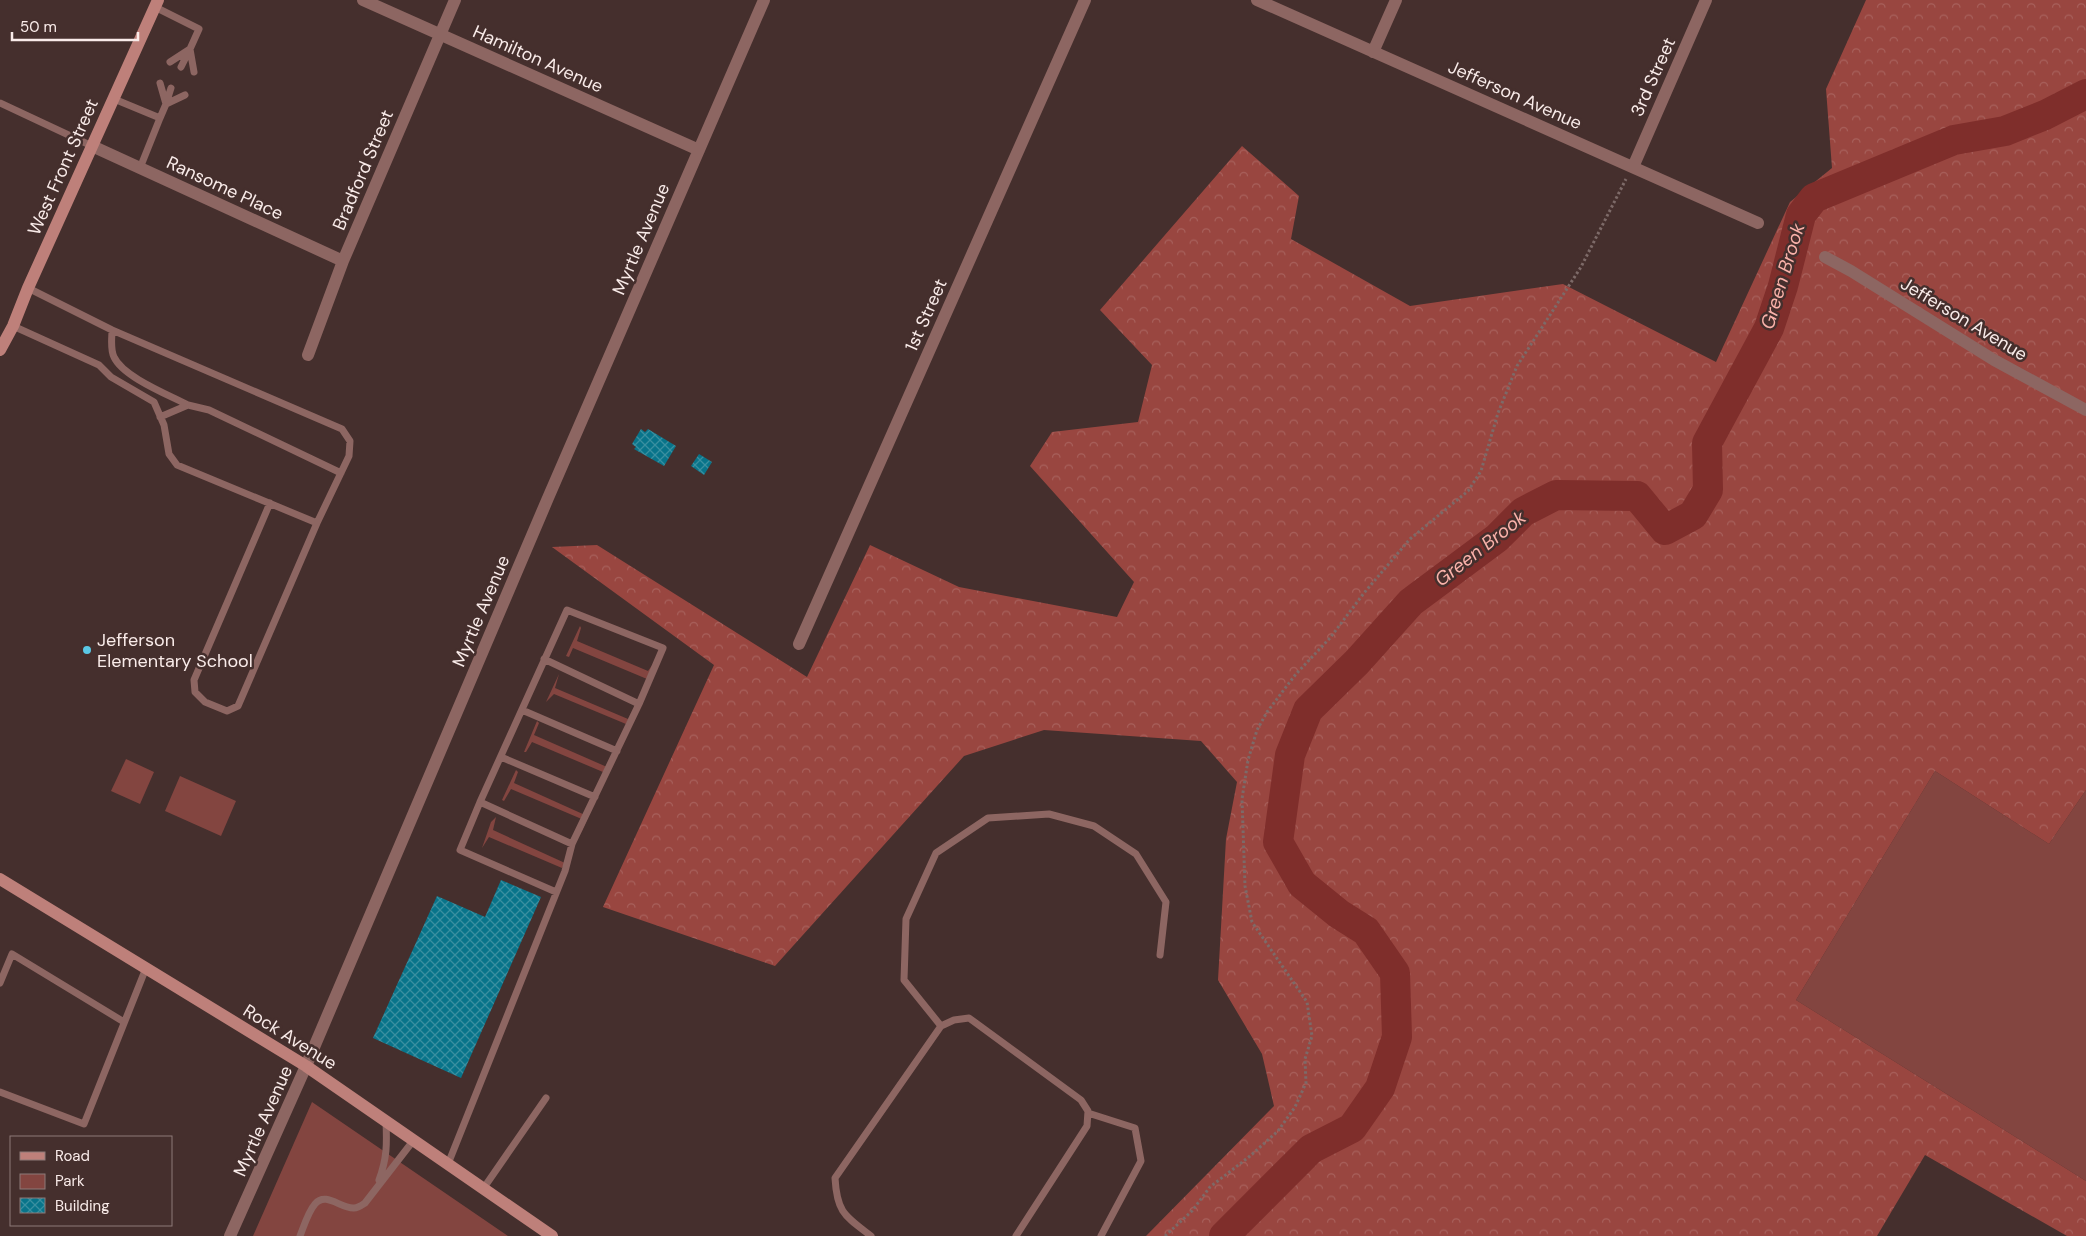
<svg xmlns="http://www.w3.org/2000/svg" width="2086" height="1236" viewBox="0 0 2086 1236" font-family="'DM Sans',sans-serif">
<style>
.green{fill:#834540}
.forest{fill:url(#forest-crowns)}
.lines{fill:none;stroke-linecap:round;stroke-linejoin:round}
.river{stroke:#7f2e2b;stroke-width:30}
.building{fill:url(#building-cross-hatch)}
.path{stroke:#7d6a68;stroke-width:3;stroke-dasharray:2.5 2.5;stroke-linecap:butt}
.lane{stroke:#8d6662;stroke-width:7}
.street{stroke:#8d6662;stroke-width:12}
.secondary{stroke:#be807a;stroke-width:12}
.poi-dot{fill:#5ac8e5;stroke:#452f2d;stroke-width:2}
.labels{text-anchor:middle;stroke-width:5;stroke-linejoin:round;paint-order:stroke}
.street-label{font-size:18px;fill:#f9ebe9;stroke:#452f2d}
.poi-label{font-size:18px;fill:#f9ebe9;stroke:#452f2d;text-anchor:start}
.water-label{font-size:19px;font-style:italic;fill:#fab2aa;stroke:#452f2d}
</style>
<defs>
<pattern id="forest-crowns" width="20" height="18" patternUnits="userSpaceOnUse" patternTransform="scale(1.25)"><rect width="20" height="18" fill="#994640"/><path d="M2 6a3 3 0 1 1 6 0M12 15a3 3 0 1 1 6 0" fill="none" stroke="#a8615c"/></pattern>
<pattern id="building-cross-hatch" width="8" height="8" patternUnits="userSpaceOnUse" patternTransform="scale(1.25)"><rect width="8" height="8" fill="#08748a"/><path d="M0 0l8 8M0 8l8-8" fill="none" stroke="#398fa0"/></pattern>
</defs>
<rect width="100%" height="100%" fill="#452f2d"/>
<!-- green -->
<path class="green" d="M580,626L581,628L577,641L648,671L656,660L647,679L573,648L569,657L566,656Z
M559,674L555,688L628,719L634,707L626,724L554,694L546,702Z
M537,721L539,723L534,735L607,767L603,772L532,742L526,752H524Z
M126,759L154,772L140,804L111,791Z
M516,770L518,772L514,783L585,815L594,804L581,833L584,820L511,789L504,801L502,800Z
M1935,771L2049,844L2086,790V1181L1796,1000Z
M180,776L236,801L221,836L165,811Z
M496,817L493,830L565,863L562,868L489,837L482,848L491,822Z
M312,1102L508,1236H253Z"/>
<!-- forest -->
<path class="forest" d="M1866,0H2086V790L2049,844L1935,771L1796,1000L2086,1181V1236H2067L1925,1155L1877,1236H1146L1274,1106L1262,1054L1218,980L1226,839L1237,782L1201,741L1044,730L964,756L775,966L603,907L714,665L552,547L597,545L807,677L870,545L959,587L1117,617L1134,582L1030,466L1052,432L1138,422L1152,365L1100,310L1242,146L1299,196L1291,239L1410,306L1563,284L1716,362L1790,202L1832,168L1826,89Z"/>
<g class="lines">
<!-- river -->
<path class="river" d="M1224,1236L1311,1149L1352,1128L1380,1088L1397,1037L1395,973L1366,931L1339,914L1302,884L1278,842L1290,755L1308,710L1357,662L1411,602L1497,538L1523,512L1556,495L1637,496L1665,530L1693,515L1708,490L1707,443L1769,328L1783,286L1801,215L1814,198L1954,140L2005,131L2045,115L2086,94"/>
</g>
<!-- building -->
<path class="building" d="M641,429L645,432L648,429L676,446L664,466L634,449L636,447L632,444Z
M699,454L712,462L704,475L691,466Z
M501,880L541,897L461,1078L373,1038L437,896L485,917Z"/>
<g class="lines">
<!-- path -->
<path class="path" d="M1165,1236L1192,1211L1210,1187L1250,1156L1278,1131L1295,1107L1306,1083L1305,1059L1312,1036L1307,1002L1252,922L1245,886L1242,799L1248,760L1257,730L1267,712L1296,674L1330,638L1364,593L1410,539L1468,491L1481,471L1498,413L1517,366L1581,267L1626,179"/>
<!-- lane -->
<path class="lane" d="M155,7L199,29L190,49L170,62
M181,67L190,49L194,72
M160,83L166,104L171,88
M114,99L160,118L140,168
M0,103L92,146
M160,118L166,104L185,95
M13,326L99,365L111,377L154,402L164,425L169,454L177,465L317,523L349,456L350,441L342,429L112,330L28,288
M112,330C112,338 110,349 114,357C123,377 169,395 188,405
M160,417L188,405L209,410L341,473
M270,503L194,680L195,692L205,702L227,711L238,706L317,523
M544,659L639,704
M522,710L617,751
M501,757L595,797
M556,892L460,850L480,802L572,844
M0,983L12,954L124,1022
M941,1026L904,980L906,919L936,853L988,818L1049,814L1094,826L1136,854L1166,902L1160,955
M0,1092L84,1124L146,968
M1088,1113L1135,1128L1141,1161L1101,1236
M448,1164L565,871L572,844L639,704L663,648L567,610L480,802
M379,1180C387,1158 387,1145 386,1121
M483,1189L546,1098
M300,1236C304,1226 308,1212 315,1204C326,1191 341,1209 354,1208C358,1208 362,1205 365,1203L413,1141
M871,1236C845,1216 837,1213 835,1178L941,1026L954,1020L969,1018L1081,1100L1088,1111L1087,1126L1016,1236"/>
<!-- street -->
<path class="street" d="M363,0L699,150
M1257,0L1758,223
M1373,52L1396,0
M92,146L343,261
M1633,167L1706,0
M1825,257L1851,271L1994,360L2086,410
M308,355L343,261L455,0
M799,644L1085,0
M230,1236L306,1066L548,498L764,0"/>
<!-- secondary -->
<path class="secondary" d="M0,350L13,326L28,288L158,0
M0,879L306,1066L552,1236"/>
</g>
<!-- markers -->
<circle class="poi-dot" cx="87" cy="650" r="5"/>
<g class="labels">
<!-- street labels -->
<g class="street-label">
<text transform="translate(538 59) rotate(24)" y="6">Hamilton Avenue</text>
<text transform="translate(1653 77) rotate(-66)" y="6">3rd Street</text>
<text transform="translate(1515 95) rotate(24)" y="6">Jefferson Avenue</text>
<text transform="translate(63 167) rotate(-66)" y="6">West Front Street</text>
<text transform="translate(363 170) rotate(-67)" y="6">Bradford Street</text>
<text transform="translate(225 188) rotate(25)" y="6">Ransome Place</text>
<text transform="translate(641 239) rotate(-67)" y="6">Myrtle Avenue</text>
<text transform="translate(926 315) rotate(-66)" y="6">1st Street</text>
<text transform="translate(1964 319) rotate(31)" y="6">Jefferson Avenue</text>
<text transform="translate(481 611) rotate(-67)" y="6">Myrtle Avenue</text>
<text transform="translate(290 1037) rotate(32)" y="6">Rock Avenue</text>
<text transform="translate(263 1121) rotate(-66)" y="6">Myrtle Avenue</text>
</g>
<!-- poi labels -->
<g class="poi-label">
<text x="97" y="646">Jefferson<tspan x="97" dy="21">Elementary School</tspan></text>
</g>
<!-- water labels -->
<g class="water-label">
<text transform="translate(1782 276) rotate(-73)" y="7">Green Brook</text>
<text transform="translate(1480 548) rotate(-38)" y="7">Green Brook</text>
</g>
</g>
<!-- legend -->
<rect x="10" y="1136" width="162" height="90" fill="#452f2d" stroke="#8d7a78"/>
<rect x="20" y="1152" width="25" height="8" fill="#be807a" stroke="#8d7a78"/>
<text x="55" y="1161" font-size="15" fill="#f9ebe9">Road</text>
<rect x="20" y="1174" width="25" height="15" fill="#834540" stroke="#8d7a78"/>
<text x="55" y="1186" font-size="15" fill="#f9ebe9">Park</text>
<rect x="20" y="1198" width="25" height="15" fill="url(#building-cross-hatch)" stroke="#8d7a78"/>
<text x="55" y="1211" font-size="15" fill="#f9ebe9">Building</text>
<!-- scale -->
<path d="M12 32v8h126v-8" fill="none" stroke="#f9ebe9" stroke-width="2.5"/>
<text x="20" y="32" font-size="15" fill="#f9ebe9" stroke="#452f2d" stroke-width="4" paint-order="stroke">50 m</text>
</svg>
